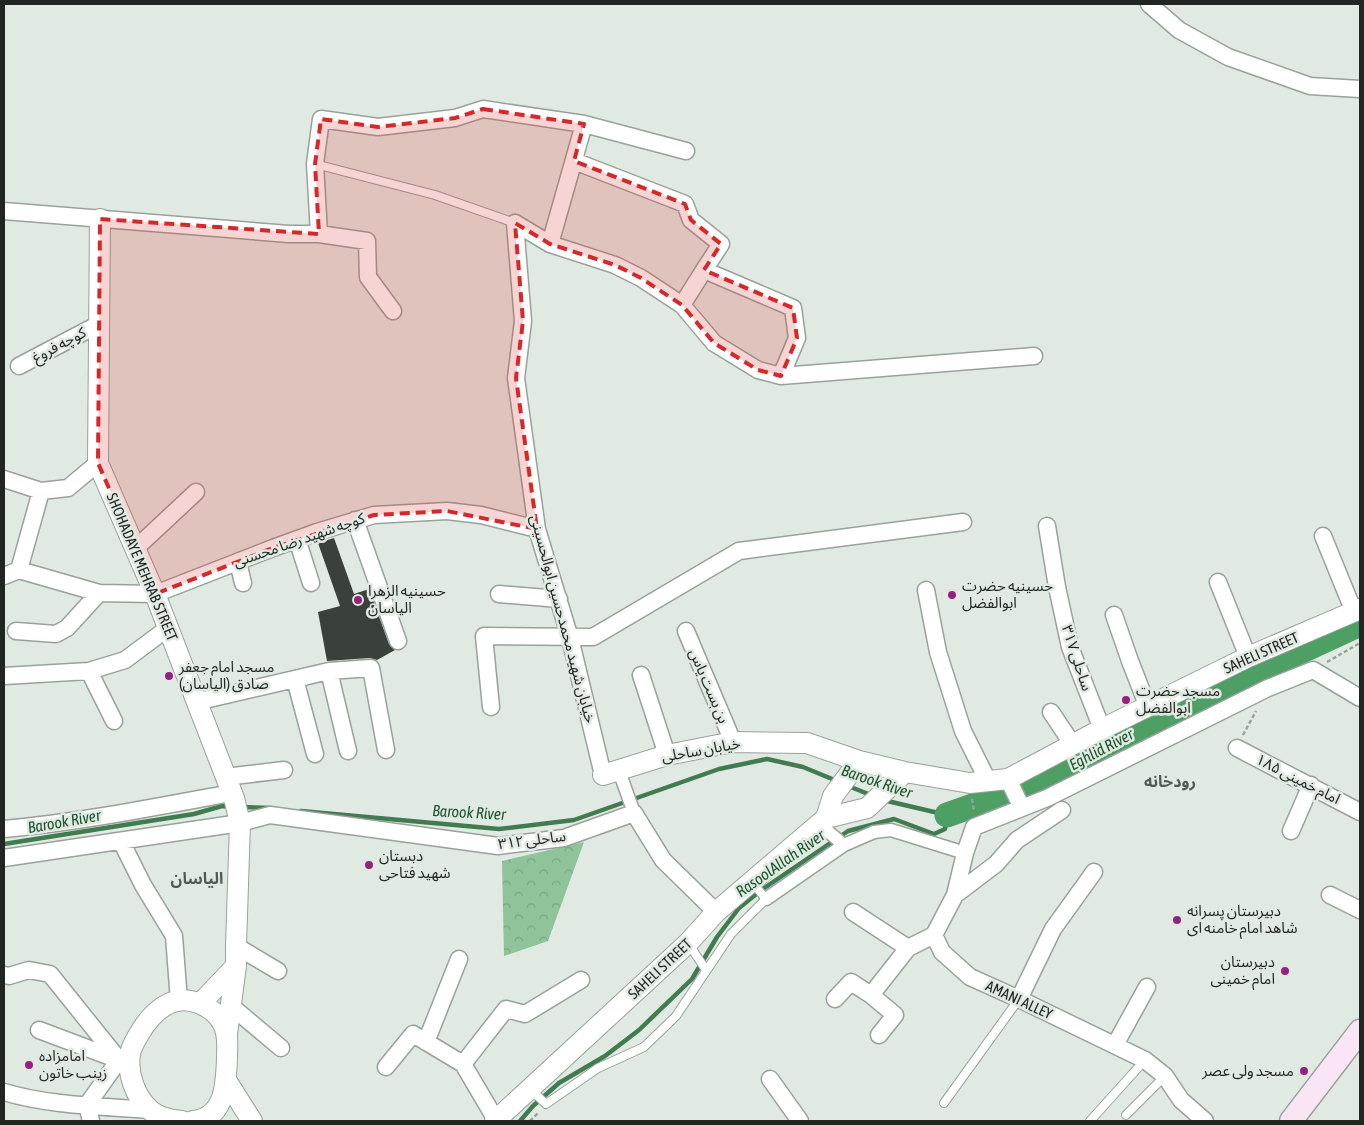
<svg xmlns="http://www.w3.org/2000/svg" width="1364" height="1125" viewBox="0 0 1364 1125" font-family="'Asap Condensed','Noto Sans Arabic',sans-serif">
<style>
.park{fill:url(#park-crowns)}
.lines{fill:none;stroke-linecap:round;stroke-linejoin:round}
.stream{stroke:#417b50;stroke-width:4.5}
.river{stroke:#4e9f63;stroke-width:25}
.building{fill:#39413a}
.service-casing{stroke:#98a29a;stroke-width:10}
.pedestrian-casing{stroke:#98a29a;stroke-width:15}
.minor-casing{stroke:#98a29a;stroke-width:19}
.tertiary-casing{stroke:#98a29a;stroke-width:22}
.secondary-casing{stroke:#98a29a;stroke-width:25}
.path{stroke:#9aa19b;stroke-width:2.5;stroke-dasharray:4 2.5;stroke-linecap:butt}
.service{stroke:#fff;stroke-width:8}
.pedestrian{stroke:#fff;stroke-width:12}
.minor{stroke:#fff;stroke-width:16}
.tertiary{stroke:#fff;stroke-width:20}
.secondary{stroke:#fae5f5;stroke-width:22}
.marked{fill:#d62828;fill-opacity:0.2;stroke:#d62828;stroke-width:4;stroke-dasharray:10 6;stroke-linejoin:round}
.poi-dot{fill:#942281;stroke:#e1eae2;stroke-width:2}
.labels{text-anchor:middle;stroke-width:5;stroke-linejoin:round;paint-order:stroke}
.street-label{font-size:15px;fill:#222623;stroke:#e1eae2}
.poi-label{font-size:15px;fill:#222623;stroke:#e1eae2;text-anchor:start}
.water-label{font-size:16px;font-style:italic;fill:#1b552c;stroke:#e1eae2}
.neighbourhood-label{font-size:16px;font-weight:bold;fill:#525a53;stroke:#e1eae2}
</style>
<defs>
<pattern id="park-crowns" width="20" height="18" patternUnits="userSpaceOnUse" patternTransform="scale(1.25)"><rect width="20" height="18" fill="#8fc399"/><path d="M2 6a3 3 0 1 1 6 0M12 15a3 3 0 1 1 6 0" fill="none" stroke="#7ba784"/></pattern>
</defs>
<rect width="100%" height="100%" fill="#e1eae2"/>
<!-- park -->
<path class="park" d="M584,842L548,941L504,956L502,861Z"/>
<g class="lines">
<!-- stream -->
<path class="stream" d="M848,786L871,795
M242,807L271,808
M301,811L499,829L574,820L719,769L767,759L803,767L837,781
M4,844L194,814L222,806L231,807
M520,1121L533,1106L559,1083L605,1056L639,1030L692,979L717,937L739,908L760,891L848,831L894,819L934,834L945,829L947,815L883,800"/>
<!-- river -->
<path class="river" d="M947,815L1034,784L1200,698L1360,624"/>
</g>
<!-- building -->
<path class="building" d="M334,538L354,594L369,589L389,644L395,650L377,660L370,658L327,661L318,612L340,606L318,543Z"/>
<g class="lines">
<defs>
<path id="service" d="M315,164L435,195L515,223
M688,943L706,970
M531,1090L546,1104L598,1068L644,1047L676,1016L731,934L766,899L752,882
M944,1103L1019,999
M1126,1115L1165,1076
M1090,1121L1145,1060"/>
<path id="pedestrian" d="M619,771L634,813
M819,824L844,845
M766,899L844,845L874,832L891,830L965,853"/>
<path id="minor" d="M1149,4L1179,30L1228,57L1310,86L1360,89
M574,161L685,204L691,220L721,244L704,270
M4,211L289,234H319L315,164L321,119L378,127L455,118L483,109L584,124L686,151
M515,223L550,244L615,265L641,278L682,305L714,343L758,370L781,376L1034,356
M515,223L523,321L516,378L537,529L570,638L603,775
M319,234L367,241L368,277L393,311
M550,244L584,124
M682,305L704,270L793,308L797,338L781,376
M19,366L99,324
M4,479L41,491L68,488L98,463
M355,520L398,641
M1047,526L1057,587L1070,647L1102,729
M1323,536L1354,612
M297,539L311,583
M135,549L196,492
M238,562L243,583
M19,570L41,491
M4,576L19,570L99,593L155,594L273,548L317,532L374,515L447,511L481,515L537,529
M1218,582L1248,657
M926,590L938,652L963,731L988,781
M499,594L559,599
M1114,615L1130,661L1148,707
M16,631L56,634L67,628L99,593
M686,631L733,742
M89,671L114,721
M329,671L348,751
M641,675L667,755
M4,676L89,671L125,660L168,628
M295,679L315,754
M196,702L329,671L371,668L386,750
M491,707L484,636L593,637L739,551L963,522
M1051,712L1073,745
M1237,748L1360,812
M225,777L284,770
M1008,779L1022,808
M4,829C80,822 156,807 231,793
M1291,831L1311,785
M121,841L143,885L174,936L179,1001
M4,858L240,823L270,815L498,846L564,838L634,813L663,860L716,912
M955,895L996,864L1017,840L1062,810
M1330,895L1360,910
M853,912L908,948L934,935
M236,946L278,971
M4,975L9,976L29,970L50,974L119,1060
M871,995L908,948
M835,999L851,982L871,995L895,1015L879,1035
M1019,999L1053,929L1094,872
M231,1006L281,1048
M39,1030L119,1060
M426,1042L459,959
M1115,1045L1147,987
M386,1067L413,1034L463,1064
M770,1079L800,1121
M4,1092C51,1106 101,1106 150,1110
M496,1120L463,1064L506,1009L525,1014L581,980
M91,1121L87,1105L119,1060L127,1055
M1205,1121L1181,1100L1165,1076L1145,1060L1019,999L970,977L942,952L934,935L955,895L965,853L974,827L1047,798L1268,688L1313,670L1360,698"/>
<path id="tertiary" d="M100,219L98,463L155,594L234,798L240,823L236,946V966L227,1034
M603,775L667,755L733,742L807,743L859,761L905,772L970,783L1008,779L1102,729L1248,657L1360,609
M826,818L867,808L905,772
M200,1004L236,966
M226,1080L252,1121
M182,1121C171,1120 158,1117 150,1110C135,1097 127,1073 130,1054C131,1047 136,1040 139,1034C146,1022 156,1010 168,1004C187,994 214,1006 223,1024C229,1035 227,1047 227,1058C226,1083 226,1118 193,1121
M495,1121L688,943L716,912L826,818L833,796L859,761"/>
<path id="secondary" d="M1291,1121L1360,1031"/>
</defs>
<!-- service casing -->
<use href="#service" class="service-casing"/>
<!-- pedestrian casing -->
<use href="#pedestrian" class="pedestrian-casing"/>
<!-- minor casing -->
<use href="#minor" class="minor-casing"/>
<!-- tertiary casing -->
<use href="#tertiary" class="tertiary-casing"/>
<!-- secondary casing -->
<use href="#secondary" class="secondary-casing"/>
<!-- path -->
<path class="path" d="M1327,662L1360,643
M1243,735L1256,711
M972,799L974,811
M530,1121L539,1112"/>
<!-- service -->
<use href="#service" class="service"/>
<!-- pedestrian -->
<use href="#pedestrian" class="pedestrian"/>
<!-- minor -->
<use href="#minor" class="minor"/>
<!-- tertiary -->
<use href="#tertiary" class="tertiary"/>
<!-- secondary -->
<use href="#secondary" class="secondary"/>
</g>
<!-- marked area -->
<path class="marked" d="M483,109L584,124L574,161L685,204L691,220L721,244L704,270L793,308L797,338L781,376L758,370L714,343L682,305L641,278L615,265L550,244L515,223L523,321L516,378L537,529L447,511L374,515L273,548L155,594L98,463L100,219L319,234L315,164L321,119L378,127L455,118Z"/>
<!-- markers -->
<g class="poi-dot">
<circle cx="952" cy="595" r="5"/>
<circle cx="358" cy="600" r="5"/>
<circle cx="169" cy="676" r="5"/>
<circle cx="1126" cy="700" r="5"/>
<circle cx="369" cy="865" r="5"/>
<circle cx="1177" cy="920" r="5"/>
<circle cx="1285" cy="971" r="5"/>
<circle cx="29" cy="1065" r="5"/>
<circle cx="1304" cy="1071" r="5"/>
</g>
<g class="labels">
<!-- street labels -->
<g class="street-label">
<text transform="translate(59 345) rotate(-28)" y="5">کوچه فروغ</text>
<text transform="translate(299 540) rotate(-19)" y="5">کوچه شهید رضا محسنی</text>
<text transform="translate(142 567) rotate(67)" y="5">SHOHADAYE MEHRAB STREET</text>
<text transform="translate(563 619) rotate(75)" y="5">خیابان شهید محمدحسین ابوالحسینی</text>
<text transform="translate(1261 653) rotate(-24)" y="5">SAHELI STREET</text>
<text transform="translate(1077 658) rotate(72)" y="5">ساحلی ۳۱۷</text>
<text transform="translate(709 686) rotate(67)" y="5">بن بست یاس</text>
<text transform="translate(701 750) rotate(-10)" y="5">خیابان ساحلی</text>
<text transform="translate(1298 779) rotate(27)" y="5">امام خمینی ۱۸۵</text>
<text transform="translate(532 840) rotate(-7)" y="5">ساحلی ۳۱۲</text>
<text transform="translate(660 969) rotate(-43)" y="5">SAHELI STREET</text>
<text transform="translate(1019 1000) rotate(25)" y="5">AMANI ALLEY</text>
</g>
<!-- poi labels -->
<g class="poi-label">
<text x="962" y="591">حسینیه حضرت<tspan x="962" dy="17">ابوالفضل</tspan></text>
<text x="368" y="596">حسینیه الزهرا<tspan x="368" dy="17">الیاسان</tspan></text>
<text x="179" y="672">مسجد امام جعفر<tspan x="179" dy="17">صادق (الیاسان)</tspan></text>
<text x="1136" y="696">مسجد حضرت<tspan x="1136" dy="17">ابوالفضل</tspan></text>
<text x="379" y="861">دبستان<tspan x="379" dy="17">شهید فتاحی</tspan></text>
<text x="1187" y="916">دبیرستان پسرانه<tspan x="1187" dy="17">شاهد امام خامنه ای</tspan></text>
<text x="1275" y="967" text-anchor="end">دبیرستان<tspan x="1275" dy="17">امام خمینی</tspan></text>
<text x="39" y="1061">امامزاده<tspan x="39" dy="17">زینب خاتون</tspan></text>
<text x="1294" y="1076" text-anchor="end">مسجد ولی عصر</text>
</g>
<!-- water labels -->
<g class="water-label">
<text transform="translate(1101 749) rotate(-28)" y="6">Eghlid River</text>
<text transform="translate(877 781) rotate(19)" y="6">Barook River</text>
<text transform="translate(469 812) rotate(3)" y="6">Barook River</text>
<text transform="translate(64 821) rotate(-10)" y="6">Barook River</text>
<text transform="translate(780 863) rotate(-35)" y="6">RasoolAllah River</text>
</g>
<!-- neighbourhood labels -->
<g class="neighbourhood-label">
<text x="1170" y="787">رودخانه</text>
<text x="197" y="884">الیاسان</text>
</g>
</g>
<!-- border -->
<rect width="1364" height="1125" fill="none" stroke="#222623" stroke-width="10"/>
</svg>
